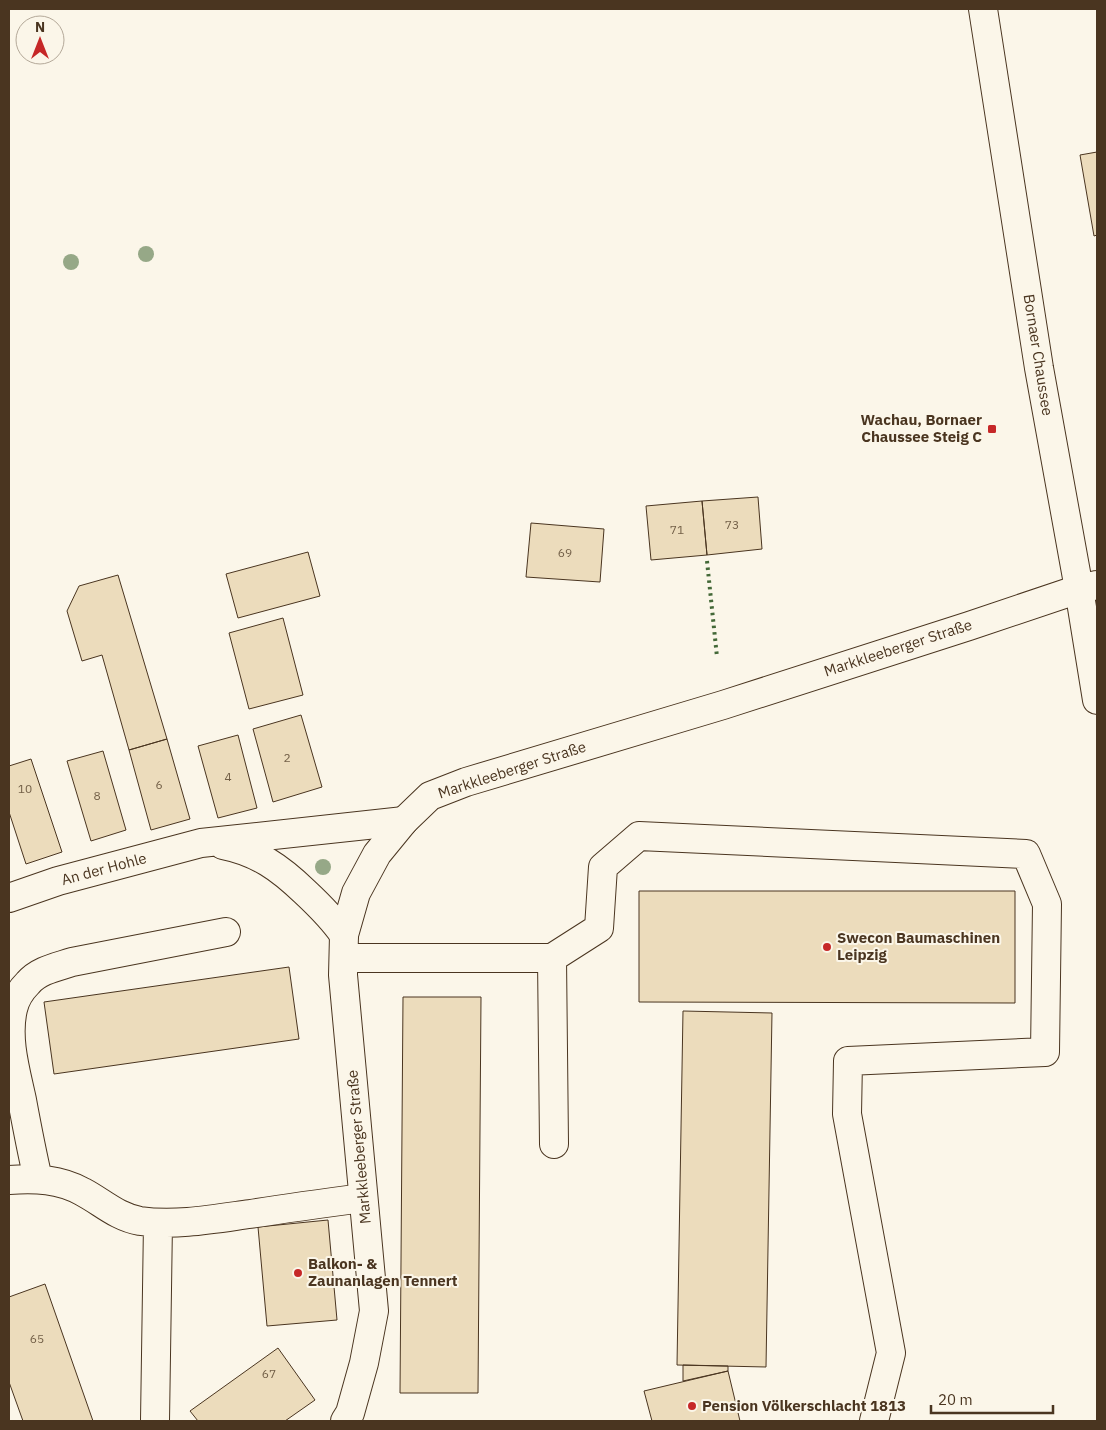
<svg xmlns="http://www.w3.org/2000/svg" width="1106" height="1430" viewBox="0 0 1106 1430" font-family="'IBM Plex Sans',sans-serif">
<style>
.building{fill:#ecdcbc;stroke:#4a3520}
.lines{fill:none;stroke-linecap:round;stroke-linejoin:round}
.minor-casing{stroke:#4a3520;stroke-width:30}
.major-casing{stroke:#4a3520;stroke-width:30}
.minor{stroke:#fbf6e9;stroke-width:28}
.major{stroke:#fbf6e9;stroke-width:28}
.hedge{stroke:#436837;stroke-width:4;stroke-dasharray:2.5 4;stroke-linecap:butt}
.tree{fill:#96a887}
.poi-dot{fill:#c62828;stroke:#fbf6e9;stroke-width:2}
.labels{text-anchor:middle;stroke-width:4;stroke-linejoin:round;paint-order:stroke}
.number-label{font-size:12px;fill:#725f47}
.street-label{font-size:15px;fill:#4a3520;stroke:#fbf6e9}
.poi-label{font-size:15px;font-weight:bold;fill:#4a3520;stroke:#fbf6e9;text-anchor:start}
</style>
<rect width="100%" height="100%" fill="#fbf6e9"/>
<!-- building -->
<path class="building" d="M1097,152V235L1094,236L1080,155Z
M758,497L762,549L707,555L702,501Z
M702,501L707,555L651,560L646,506Z
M531,523L604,529L600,582L526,577Z
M308,552L320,596L238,618L226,574Z
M118,575L167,739L129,750L102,655L82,661L67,611L79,586Z
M283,618L303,695L249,709L229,633Z
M301,715L322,787L273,802L253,729Z
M238,735L257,808L218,818L198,746Z
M167,739L190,819L151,830L129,750Z
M103,751L126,830L91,841L67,761Z
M31,759L62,852L26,864L9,812V766Z
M639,891H1015V1003L639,1002Z
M289,967L299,1039L54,1074L44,1002Z
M403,997H481L478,1393H400Z
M683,1011L772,1013L766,1367L677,1365Z
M328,1220L337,1320L267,1326L258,1227Z
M45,1284L93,1421H23L9,1382V1297Z
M278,1348L315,1400L285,1421H198L190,1411Z
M683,1365L728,1366V1371L683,1381Z
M728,1371L740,1421H652L644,1391Z"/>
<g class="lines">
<defs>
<path id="minor" d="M1079,589L1097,700
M223,845C258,852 280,868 305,892C320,906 333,919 344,935
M9,898L58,881L201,843L404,821
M344,958H552L599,928L603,867L639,836L1026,854L1047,904L1045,1052L848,1061L847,1114L891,1353L874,1421
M552,958L554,1144
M38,1179C32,1153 27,1127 22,1100C16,1072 6,1039 13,1009C15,1000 21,990 28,983C39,970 57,967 72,962L226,932
M9,1180C35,1178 60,1179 83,1192C102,1202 117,1217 140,1221C176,1226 214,1219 250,1214C288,1208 325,1203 363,1198
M155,1421L158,1223"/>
<path id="major" d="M983,9L1039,368L1079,589
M345,1421L350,1413L364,1363L374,1311L343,975L344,935L356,893L377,854L404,821L430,796L466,782L723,705L969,626L1079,589L1097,585"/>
</defs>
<!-- minor casing -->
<use href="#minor" class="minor-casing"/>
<!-- major casing -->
<use href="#major" class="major-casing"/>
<!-- minor -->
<use href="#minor" class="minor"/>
<!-- major -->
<use href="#major" class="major"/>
<!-- hedge -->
<path class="hedge" d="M707,561L717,657"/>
</g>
<!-- trees -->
<g class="tree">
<circle cx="146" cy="254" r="8"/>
<circle cx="71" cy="262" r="8"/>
<circle cx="323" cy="867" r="8"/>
</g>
<!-- markers -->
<g class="poi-dot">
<rect x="987" y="424" width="10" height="10" rx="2.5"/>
<circle cx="827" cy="947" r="5"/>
<circle cx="298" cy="1273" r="5"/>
<circle cx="692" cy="1406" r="5"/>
</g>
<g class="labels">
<!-- number labels -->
<g class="number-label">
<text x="732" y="529">73</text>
<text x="677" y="534">71</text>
<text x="565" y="557">69</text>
<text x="287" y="762">2</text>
<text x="228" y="781">4</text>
<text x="159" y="789">6</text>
<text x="25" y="793">10</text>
<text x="97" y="800">8</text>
<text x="37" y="1343">65</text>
<text x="269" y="1378">67</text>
</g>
<!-- street labels -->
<g class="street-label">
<text transform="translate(1038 355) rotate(81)" y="5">Bornaer Chaussee</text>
<text transform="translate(898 648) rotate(-18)" y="5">Markkleeberger Straße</text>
<text transform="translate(512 770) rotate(-18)" y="5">Markkleeberger Straße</text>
<text transform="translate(104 869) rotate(-15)" y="5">An der Hohle</text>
<text transform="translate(359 1147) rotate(-95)" y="5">Markkleeberger Straße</text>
</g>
<!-- poi labels -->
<g class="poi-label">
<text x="982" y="425" text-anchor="end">Wachau, Bornaer<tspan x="982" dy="17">Chaussee Steig C</tspan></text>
<text x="837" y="943">Swecon Baumaschinen<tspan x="837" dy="17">Leipzig</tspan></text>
<text x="308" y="1269">Balkon- &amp;<tspan x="308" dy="17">Zaunanlagen Tennert</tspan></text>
<text x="702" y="1411">Pension Völkerschlacht 1813</text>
</g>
</g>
<!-- border -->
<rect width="1106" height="1430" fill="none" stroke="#4a3520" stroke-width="20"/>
<!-- north arrow -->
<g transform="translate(40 40)"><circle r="24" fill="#fbf6e9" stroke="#b4a999"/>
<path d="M0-4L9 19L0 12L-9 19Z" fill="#c62828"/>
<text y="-8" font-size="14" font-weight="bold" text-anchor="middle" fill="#4a3520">N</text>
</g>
<!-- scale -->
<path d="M931 1405v8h122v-8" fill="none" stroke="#4a3520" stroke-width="2.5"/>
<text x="938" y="1405" font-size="15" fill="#4a3520" stroke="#fbf6e9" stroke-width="4" paint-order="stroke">20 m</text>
</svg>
